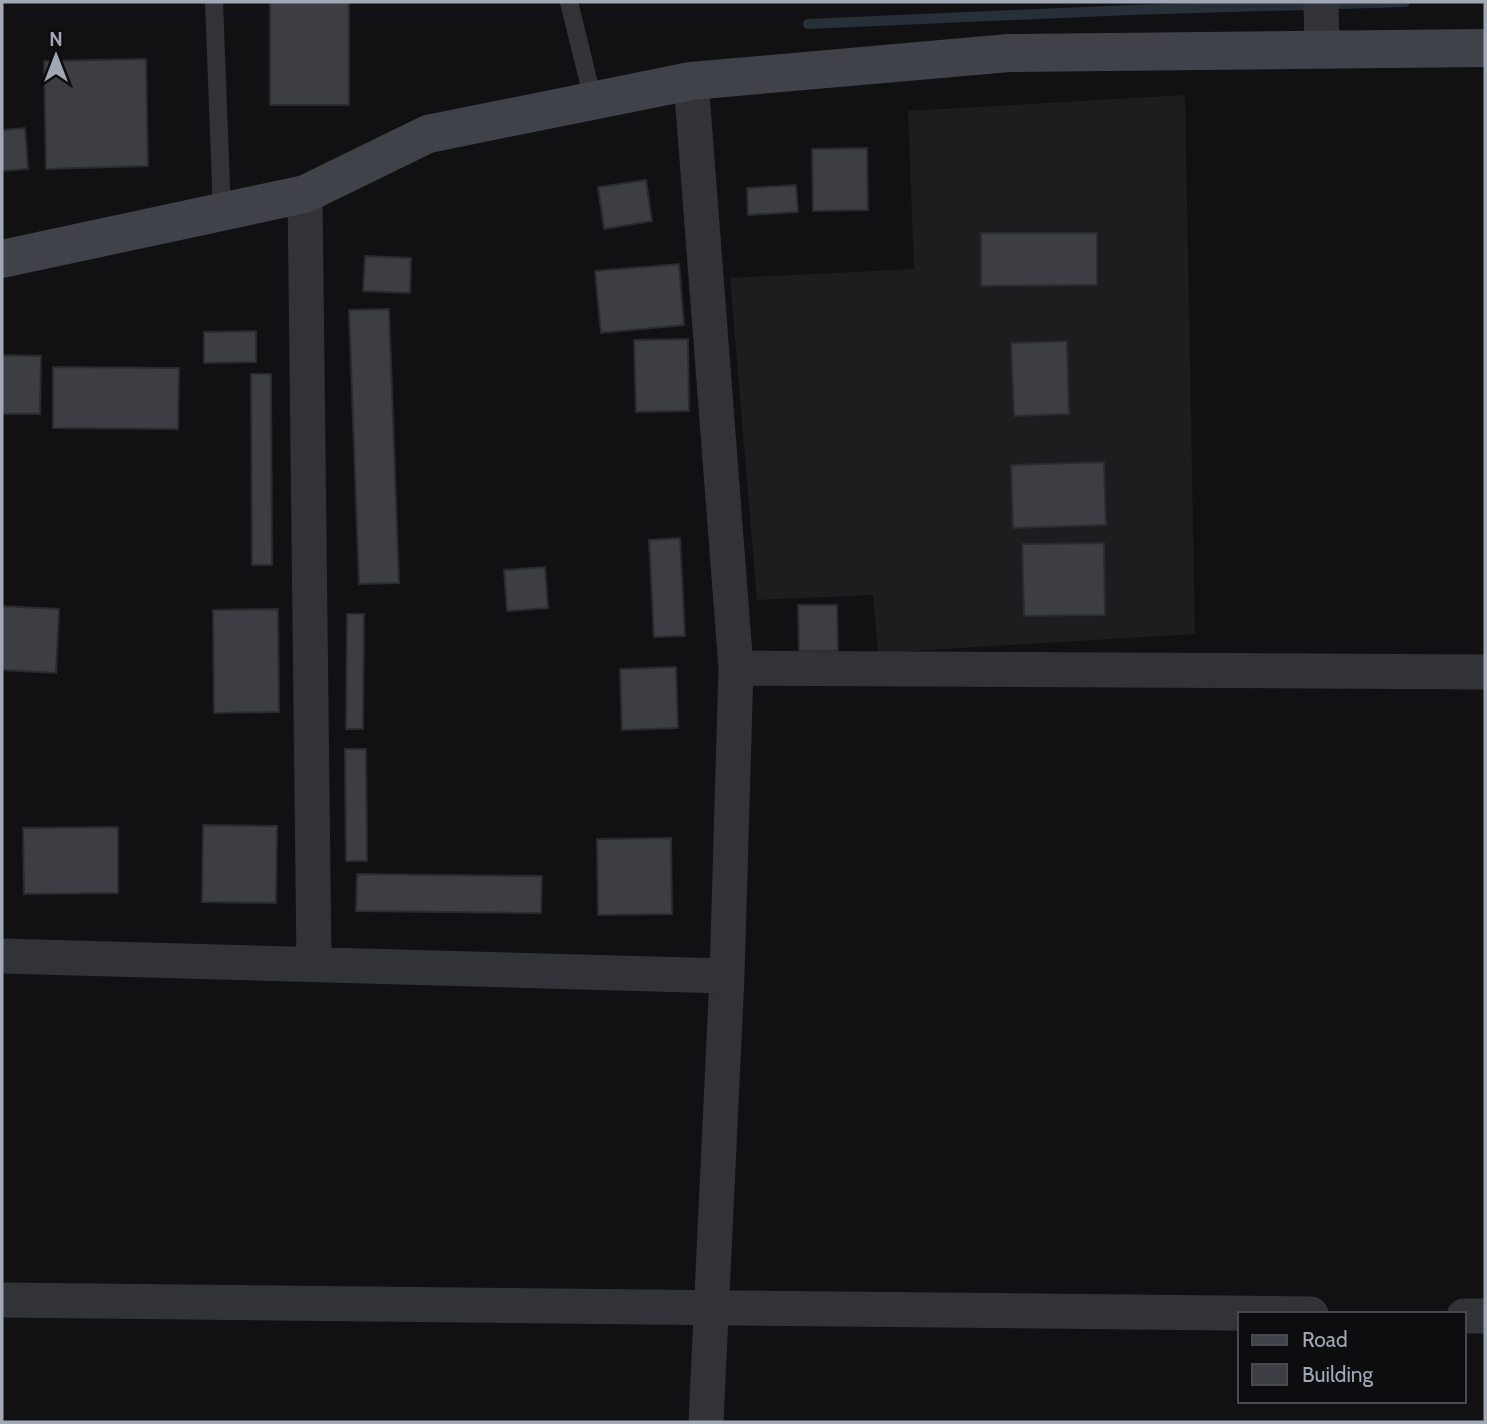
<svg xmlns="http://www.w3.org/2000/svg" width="1487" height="1424" viewBox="0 0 1487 1424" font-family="Cabin,sans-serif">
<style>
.built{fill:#1d1d20}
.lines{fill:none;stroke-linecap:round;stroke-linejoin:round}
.stream{stroke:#273038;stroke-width:10}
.building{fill:#3d3e43;stroke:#2b2b2f;stroke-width:2}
.lane{stroke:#323339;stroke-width:18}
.street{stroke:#323339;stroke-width:35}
.secondary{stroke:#404249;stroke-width:38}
</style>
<rect width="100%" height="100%" fill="#111113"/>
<!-- built -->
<path class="built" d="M1185,95L1195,634L878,653L873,595L757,600L730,278L914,269L908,111Z"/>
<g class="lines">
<!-- stream -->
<path class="stream" d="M808,24L1130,10L1405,2"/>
</g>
<!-- building -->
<path class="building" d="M270,2H349V105H270Z
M146,59L148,166L46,169L44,61Z
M25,128L28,169L2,171V130Z
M867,148L868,210L813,211L812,149Z
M646,180L652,221L604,229L598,187Z
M796,185L798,212L748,215L747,188Z
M981,233H1097V285L981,286Z
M365,256L411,258L410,293L363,291Z
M679,264L684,325L601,333L595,271Z
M389,309L399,583L359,584L349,310Z
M256,331V362L204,363V332Z
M688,339L689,411L636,412L634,340Z
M1067,341L1069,414L1014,416L1011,343Z
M2,355L41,356L40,414H2Z
M53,367L179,368L178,429L53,428Z
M251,374H271L272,565H252Z
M1104,462L1106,525L1013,528L1011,465Z
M680,538L685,636L654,637L649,540Z
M1104,543L1105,615L1024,616L1022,544Z
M545,567L548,608L507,611L504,570Z
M798,605H837L838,651H799Z
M2,606L59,609L56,673L2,670Z
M278,609L279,712L214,713L213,610Z
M347,614H364L363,729H346Z
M676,667L678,728L622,730L620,669Z
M345,749H366L367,861H346Z
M203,825L277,826L276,903L202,902Z
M118,827V893L24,894L23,828Z
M671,838L672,914L598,915L597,839Z
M357,874L542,876L541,913L356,911Z"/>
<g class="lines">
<!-- lane -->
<path class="lane" d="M214,2L222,212
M569,2L593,100"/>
<!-- street -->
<path class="street" d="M1321,2L1322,48
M691,81L736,668L727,976L706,1422
M305,194L314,963
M736,668L1485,672
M2,956L727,976
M2,1300L1311,1314
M1464,1316H1485"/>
<!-- secondary -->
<path class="secondary" d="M2,259L305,194L428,134L691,81L1009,53L1485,48"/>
</g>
<!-- border -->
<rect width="1487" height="1424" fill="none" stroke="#a1a7b5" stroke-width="7"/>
<!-- legend -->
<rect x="1238" y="1312" width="228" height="91" fill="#0d0c0e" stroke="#484a51" stroke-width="2"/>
<rect x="1252" y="1335" width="35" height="10" fill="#404249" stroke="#484a51" stroke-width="2"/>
<text x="1302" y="1347" font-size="21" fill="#a1a7b5">Road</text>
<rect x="1252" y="1364" width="35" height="21" fill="#3d3e43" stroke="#484a51" stroke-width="2"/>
<text x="1302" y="1382" font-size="21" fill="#a1a7b5">Building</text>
<!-- north arrow -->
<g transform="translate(56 56)" stroke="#0d0c0e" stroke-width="5" paint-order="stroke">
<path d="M0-5L12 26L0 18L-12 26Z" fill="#a1a7b5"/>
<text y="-10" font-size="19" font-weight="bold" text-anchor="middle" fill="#a1a7b5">N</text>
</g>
</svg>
